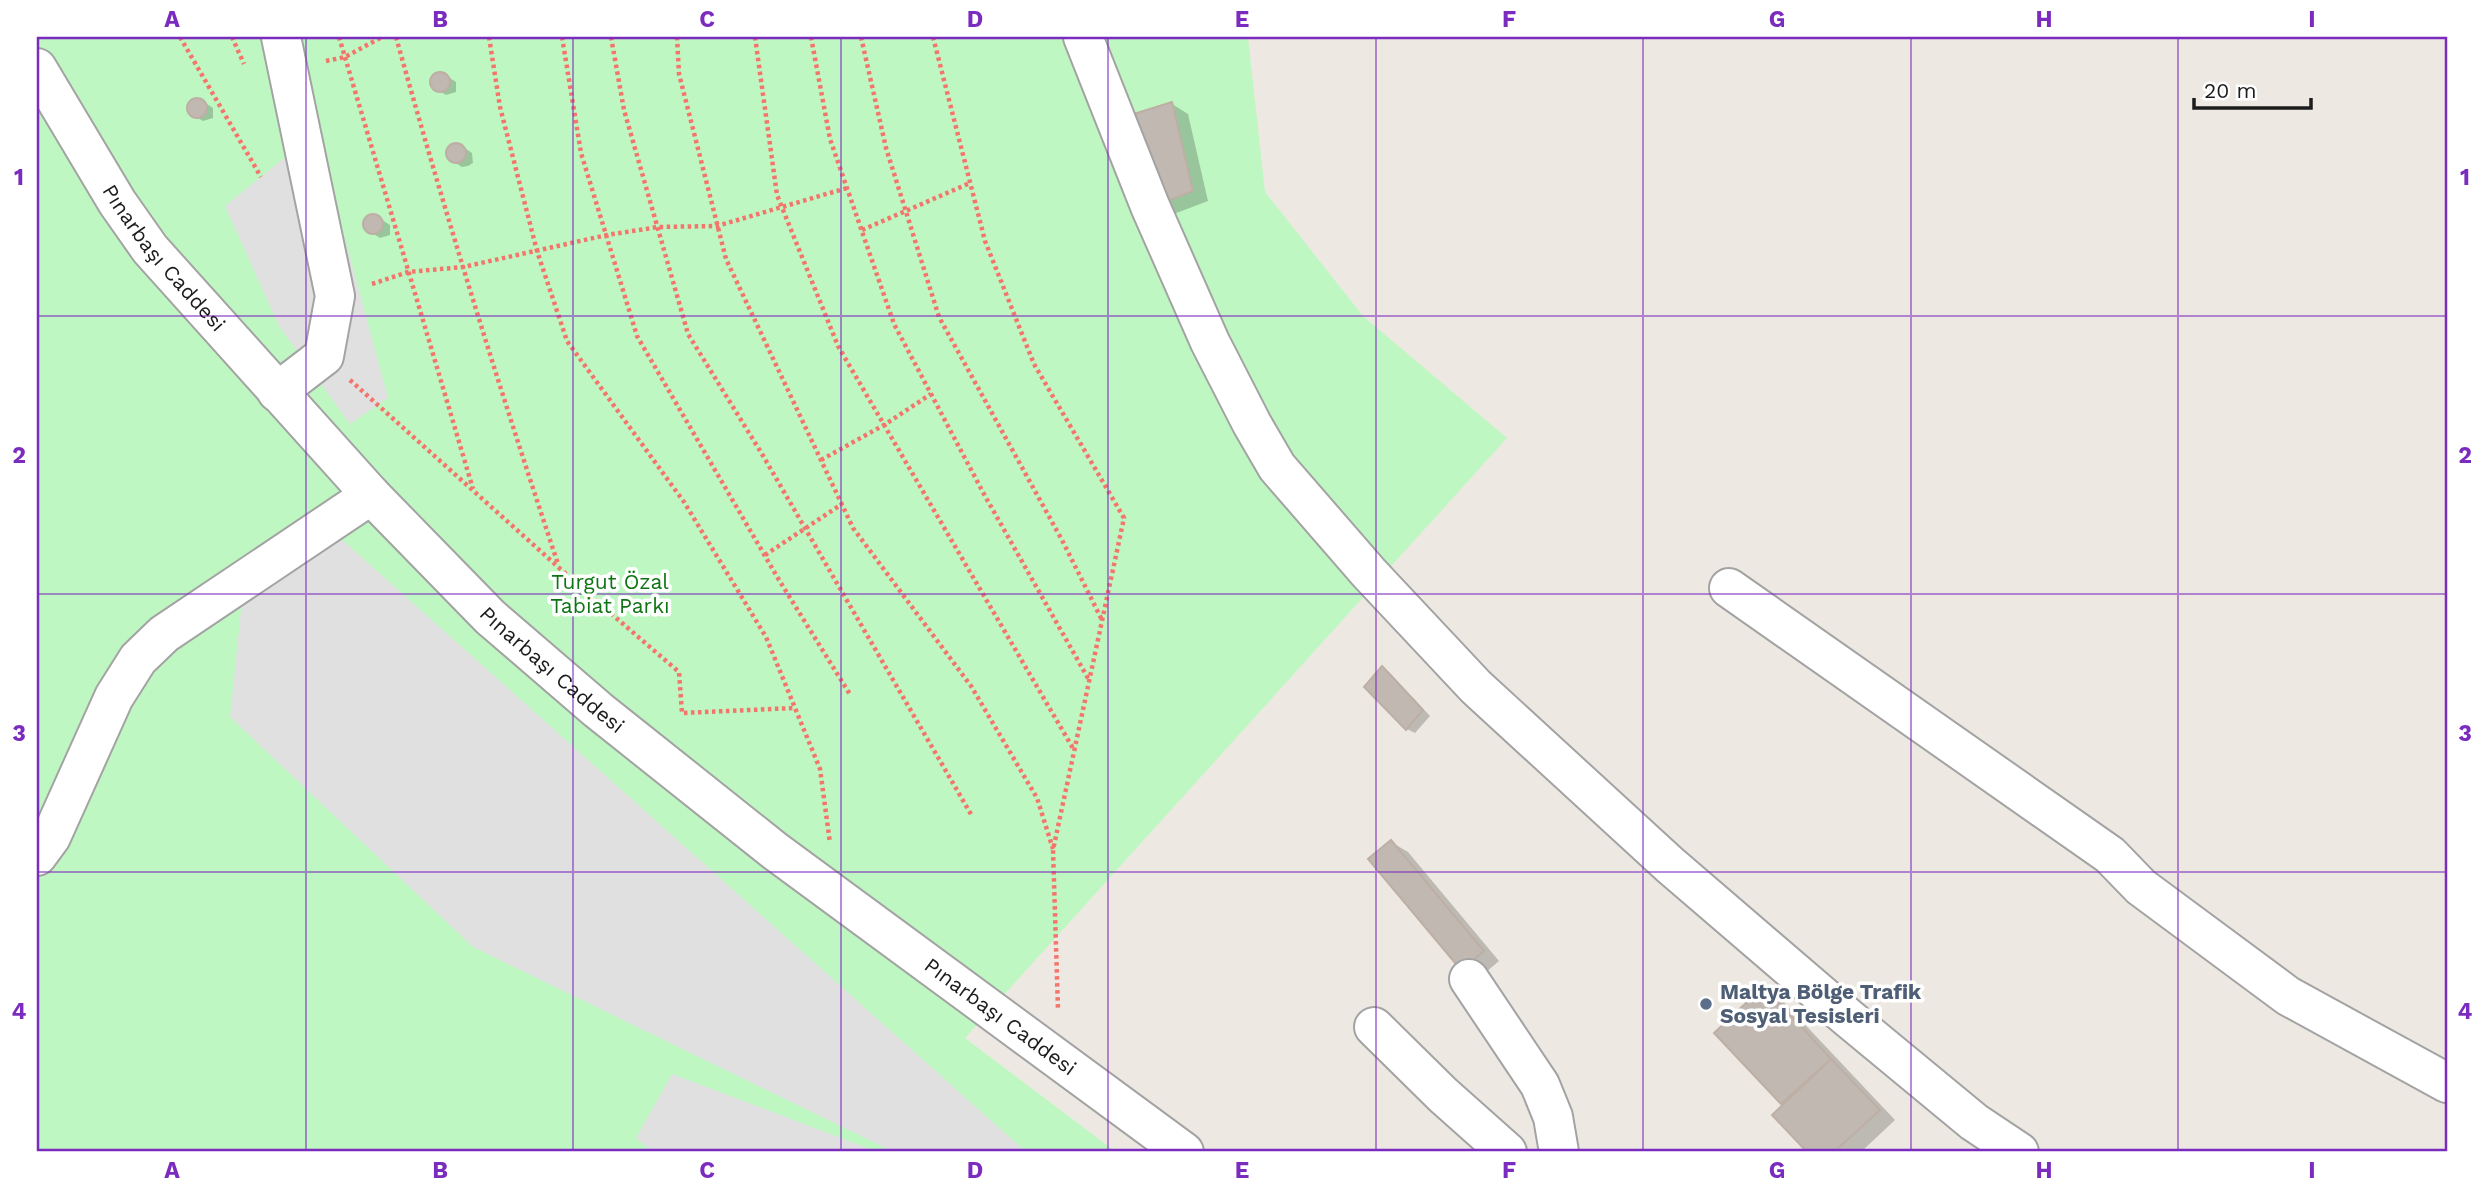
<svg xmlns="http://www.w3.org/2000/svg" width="2484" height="1189" viewBox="0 0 2484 1189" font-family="'Work Sans',sans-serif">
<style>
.park{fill:#bff7c2}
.parking{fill:#e0e0e0}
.shadow{fill:#0003}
.building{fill:#c1b8b2;stroke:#beafa5;stroke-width:2}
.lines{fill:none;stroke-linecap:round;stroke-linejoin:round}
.minor-casing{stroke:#a3a3a3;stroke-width:42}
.path{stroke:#f4756c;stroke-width:4.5;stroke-dasharray:3.5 3.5;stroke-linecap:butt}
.minor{stroke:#fff;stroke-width:38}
.grid{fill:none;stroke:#7b2cbf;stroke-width:2;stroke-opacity:0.55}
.service-dot{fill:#5c6f8a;stroke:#fff;stroke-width:2.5}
.labels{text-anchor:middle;stroke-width:7;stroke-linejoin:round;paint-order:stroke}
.street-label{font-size:21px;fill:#1c1c1c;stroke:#fff}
.park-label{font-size:21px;fill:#0f7514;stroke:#fff}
.service-label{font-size:21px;font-weight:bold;fill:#4e5e75;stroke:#fff;text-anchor:start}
.neatline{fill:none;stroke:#7b2cbf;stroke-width:2.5}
.grid-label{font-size:23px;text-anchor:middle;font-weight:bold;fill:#7b2cbf}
</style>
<rect width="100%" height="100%" fill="#ede9e2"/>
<!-- park -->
<path class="park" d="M37,37H1248L1265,192L1363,316L1507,438L965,1038L1116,1152H37Z"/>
<!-- parking -->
<path class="parking" d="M316,132L388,398L350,424L279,326L225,206Z
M339,537L1026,1152H894L473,947L230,717L242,601Z
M672,1074L878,1152H653L636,1138Z"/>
<!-- shadow -->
<path class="shadow" d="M437,73H442L456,82V92L446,95L433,87L432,77Z
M194,99H199L213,108V118L203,121L189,113V103Z
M1172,104L1188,114L1208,201L1158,220Z
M459,144L472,153L473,163L468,166L462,167L449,159V148Z
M371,216H376L390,225V235L380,238L366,229V219Z
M1382,668L1390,673L1430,716L1415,733L1407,729L1367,687Z
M1391,842L1408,852L1499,961L1479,978Z
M1764,988L1780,998L1895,1120L1861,1152H1810L1774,1115L1785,1104L1782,1102Z"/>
<!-- building -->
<path class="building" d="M430 82a10 10 0 1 1 20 0a10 10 0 1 1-20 0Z
M187 108a10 10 0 1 1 20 0a10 10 0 1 1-20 0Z
M1172,102L1193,191L1140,212L1105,123Z
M446 153a10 10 0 1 1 20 0a10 10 0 1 1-20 0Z
M363 224a10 10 0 1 1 20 0a10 10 0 1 1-20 0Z
M1382,666L1423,710L1406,730L1364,687Z
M1391,840L1484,951L1461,970L1368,859Z
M1764,986L1831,1059L1781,1104L1714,1033Z
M1831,1059L1880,1110L1834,1152H1807L1772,1115Z"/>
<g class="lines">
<defs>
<g id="minor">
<path d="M1083,37L1150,206L1210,342L1252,424L1277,467L1369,573L1476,687L1670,865L1847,1017L1974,1122L2019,1152"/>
<path id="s1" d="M37,68L117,202L150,249L371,495L490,617L598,710L775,851L1184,1152"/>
<path d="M277,392L324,356L335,296L281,37"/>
<path d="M1729,588L2110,855L2141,887L2288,996L2447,1083"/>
<path d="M37,856L51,837L114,697L138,659L164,634L371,495"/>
<path d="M1469,979L1540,1085L1553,1117L1559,1152"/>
<path d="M1374,1027L1443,1095L1507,1152"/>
</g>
</defs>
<!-- minor casing -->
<use href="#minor" class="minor-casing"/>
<!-- path -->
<path class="path" d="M180,37L261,177
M232,37L244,64
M339,37L473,489
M396,37C445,214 500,390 558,564
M489,37L500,107L537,251L567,341L684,502L766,637L820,769L830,843
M562,37L581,153L637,336L779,580L851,696
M611,37L624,110L688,334L762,454L972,816
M677,37L679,74L726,259L853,528L971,686L1037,798L1053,849
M755,37L777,195L838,346L1074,750
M811,37L830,139L894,324L985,496L1089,680
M861,37L886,148L939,317L1062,540L1102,620
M933,37L985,241L1034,364L1124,518L1053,850L1058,1010
M326,61L345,57L382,37
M862,230L970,183
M372,284L408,272L463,267L607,235L658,227L717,226L847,188
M350,380L586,592L679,672L682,713L794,708
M821,460L884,425L931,394
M765,555L842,504"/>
<!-- minor -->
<use href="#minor" class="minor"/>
</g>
<!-- grid -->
<path class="grid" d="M306,37V1152M573,37V1152M841,37V1152M1108,37V1152M1376,37V1152M1643,37V1152M1911,37V1152M2178,37V1152M37,316H2447M37,594H2447M37,872H2447"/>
<!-- markers -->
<circle class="service-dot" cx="1706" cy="1004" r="7"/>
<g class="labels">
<!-- street labels -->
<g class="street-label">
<text dy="7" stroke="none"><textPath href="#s1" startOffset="229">Pınarbaşı Caddesi</textPath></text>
<text dy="7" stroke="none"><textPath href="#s1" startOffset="796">Pınarbaşı Caddesi</textPath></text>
<text dy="7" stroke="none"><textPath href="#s1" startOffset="1363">Pınarbaşı Caddesi</textPath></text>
</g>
<!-- park labels -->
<g class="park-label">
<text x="610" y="589">Turgut Özal<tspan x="610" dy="24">Tabiat Parkı</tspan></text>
</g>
<!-- service labels -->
<g class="service-label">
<text x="1720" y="999">Maltya Bölge Trafik<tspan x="1720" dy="24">Sosyal Tesisleri</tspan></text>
</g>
</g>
<!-- border -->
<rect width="2484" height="1189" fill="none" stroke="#ffffff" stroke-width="77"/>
<!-- scale -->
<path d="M2194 98v10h117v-10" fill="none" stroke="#1c1c1c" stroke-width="3.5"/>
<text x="2204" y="98" font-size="21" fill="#1c1c1c" stroke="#ffffff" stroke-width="5" paint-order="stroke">20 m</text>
<rect x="38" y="38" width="2408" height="1112" class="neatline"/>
<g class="grid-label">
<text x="172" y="27">A</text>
<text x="440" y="27">B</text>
<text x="707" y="27">C</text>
<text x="975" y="27">D</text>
<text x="1242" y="27">E</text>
<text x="1509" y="27">F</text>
<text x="1777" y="27">G</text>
<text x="2044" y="27">H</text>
<text x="2312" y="27">I</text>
<text x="19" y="185">1</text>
<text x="2465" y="185">1</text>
<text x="19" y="463">2</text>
<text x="2465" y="463">2</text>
<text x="19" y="741">3</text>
<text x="2465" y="741">3</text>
<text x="19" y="1019">4</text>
<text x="2465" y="1019">4</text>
<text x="172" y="1178">A</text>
<text x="440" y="1178">B</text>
<text x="707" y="1178">C</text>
<text x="975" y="1178">D</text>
<text x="1242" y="1178">E</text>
<text x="1509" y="1178">F</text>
<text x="1777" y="1178">G</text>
<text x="2044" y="1178">H</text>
<text x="2312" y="1178">I</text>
</g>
</svg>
